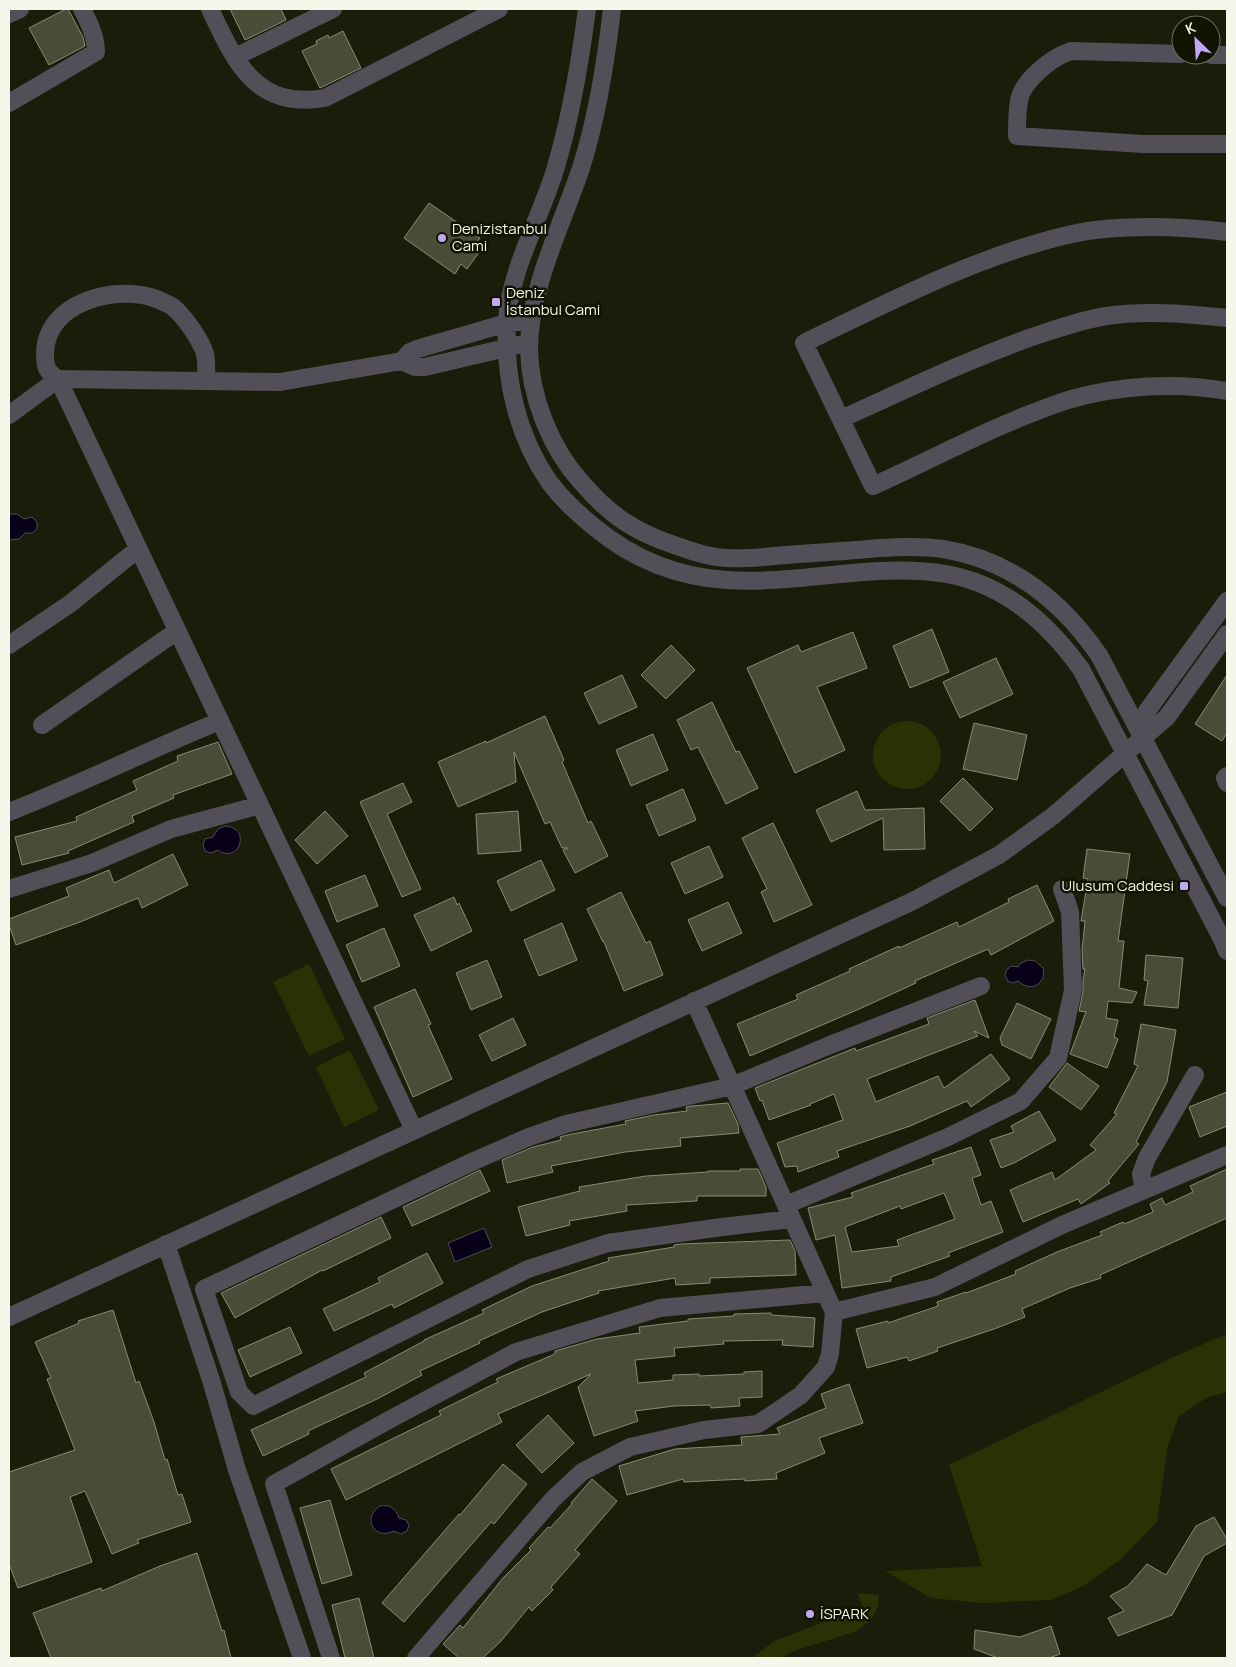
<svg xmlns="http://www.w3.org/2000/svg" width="1236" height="1667" viewBox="0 0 1236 1667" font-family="Manrope,sans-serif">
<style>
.green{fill:#2b3005}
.water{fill:#080019;stroke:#4f4a58}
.building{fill:#494d38;stroke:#878c75;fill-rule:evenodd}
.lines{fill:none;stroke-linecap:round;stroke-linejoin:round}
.minor{stroke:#524f58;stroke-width:18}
.poi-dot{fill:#c0a8f3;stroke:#111403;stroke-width:2}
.labels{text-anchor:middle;stroke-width:5;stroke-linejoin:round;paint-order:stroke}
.poi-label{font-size:15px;fill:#f4f7ea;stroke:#111403;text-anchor:start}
</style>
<rect width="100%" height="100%" fill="#1a1d0a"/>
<!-- green -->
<path class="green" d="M873 755a34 34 0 1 1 68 0a34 34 0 1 1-68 0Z
M309,964L345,1039L309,1056L273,982Z
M350,1050L379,1110L344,1127L316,1067Z
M1227,1334V1392L1206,1398L1179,1416L1168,1445L1157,1522L1121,1559L1083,1586L1051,1600L982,1603L931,1598L885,1571L982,1566L949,1465L1180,1354Z
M857,1593L879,1595L878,1606L872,1619L857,1631L794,1651L782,1658H752L774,1641L863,1607Z"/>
<!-- water -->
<path class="water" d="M9,514H17L24,519L32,517L37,522V529L32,533H25L19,539L9,540Z
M225,826C238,827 244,836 238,848C232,855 225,855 218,850L211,853L205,851L203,845L205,839L213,837L218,829Z
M1028,960L1035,961L1043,968C1047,984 1030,993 1018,981L1012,983L1008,981L1005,975L1006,971L1011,966L1018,967L1021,963Z
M484,1228L492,1247L455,1262L448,1243Z
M380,1506C389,1504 396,1508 399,1518L406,1520L409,1525L407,1531L401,1534L394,1531C375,1541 361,1518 380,1506Z"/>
<!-- building -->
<path class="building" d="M66,9H68L83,37L85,46L49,65L29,28Z
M230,9H281L286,20L245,40Z
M343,31L361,68L320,88L302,51L317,44L316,41L328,35L329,38Z
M429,203L480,238L474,246L480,251L467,269L461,264L455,274L404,238Z
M932,629L949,672L910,688L893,646Z
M853,632L867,668L817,687L845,750L795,773L747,668L798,645L801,652Z
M671,645L695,670L666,699L641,675Z
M996,658L1013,694L960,718L943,682Z
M622,675L637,707L599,724L584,693Z
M1227,675V733L1222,741L1195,724Z
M712,702L736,752L739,751L758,788L726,804L698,747L691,750L677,720Z
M545,716L564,760L562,762L588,823L591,821L608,856L575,873L563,850L568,848H562L550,822L545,824L514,752L516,782L458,807L438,762L486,741V743Z
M974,723L1027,735L1017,780L963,769Z
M653,734L668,770L631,786L616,750Z
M218,742L232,774L173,795L174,798L132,816L134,822L68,851L69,853L22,865L15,837L77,821L76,817L137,790L133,781L178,761L177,756Z
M963,778L993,809L970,831L940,801Z
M403,783L412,802L387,814L421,889L402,897L360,802Z
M683,789L696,820L659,836L646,805Z
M857,791L865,810L924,808L925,849L884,850L883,818L831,842L816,810Z
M325,811L348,836L317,864L295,840Z
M518,811L521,851L478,854L476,814Z
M773,823L812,905L774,922L761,892L767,889L742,838Z
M709,846L723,877L685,894L671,863Z
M1087,849L1130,854L1118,941H1124L1119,988L1137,992L1132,1003L1108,1001L1106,1018L1118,1020L1114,1037L1118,1039L1107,1068L1070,1054L1086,1012L1079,1011L1083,992V980L1085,969H1083L1082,950L1085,921H1081L1088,879L1083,878Z
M173,854L188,885L142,908L138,898L80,922L16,945L9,925V919L69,896L66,888L109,870L114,883Z
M541,860L555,890L511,911L497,881Z
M365,875L378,906L337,922L325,891Z
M1037,885L1054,921L991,955L988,949L915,981L916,983L857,1010L750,1056L737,1024L798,999L796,995L850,971L849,969L899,946V948L957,922L959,927L1009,902L1008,899Z
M621,892L646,943L650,941L663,975L624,991L604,942H603L587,909Z
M454,897L457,905L459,903L472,931L431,951L414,915Z
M728,902L742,933L702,951L688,920Z
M562,923L577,960L539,976L524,940Z
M384,928L400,966L362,982L346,945Z
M1146,955L1183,958L1178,1008L1144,1005L1148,981L1144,980Z
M487,960L502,997L471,1010L456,973Z
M415,989L431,1024L428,1025L452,1079L413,1097L374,1007Z
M975,1000L989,1038L974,1031L978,1036L867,1079L876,1102L938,1076L944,1088L991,1054L1010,1079L971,1107L967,1101L910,1126L837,1151L839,1157L798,1172L797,1166L785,1167L777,1143L843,1120L834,1094L810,1104L811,1105L769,1120L762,1100L760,1101L755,1088L855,1048L856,1051L929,1024L927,1018Z
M1017,1003L1051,1019L1031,1059L1002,1045L1000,1038Z
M513,1018L526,1045L492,1061L479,1035Z
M1141,1024L1176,1030L1167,1082L1136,1142L1139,1144L1108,1181L1110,1183L1081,1204L1078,1199L1023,1222L1010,1190L1052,1172L1055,1180L1096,1150L1090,1145L1117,1114L1114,1113L1138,1066L1134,1064Z
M1067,1063L1099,1086L1081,1110L1049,1087Z
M1227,1092V1126L1200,1137L1189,1107Z
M728,1103L738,1124L739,1133L680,1138L681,1146L625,1152L551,1166L553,1172L507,1183L502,1160L533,1147L561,1140L560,1137L567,1135L626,1124L625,1121L654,1115L687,1111L686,1107L692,1106Z
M1039,1111L1056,1140L1014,1163L1001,1168L990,1140L1014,1132L1011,1126Z
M971,1147L981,1175L972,1178L981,1205L991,1201L1003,1232L948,1253L950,1256L891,1277V1281L842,1288L835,1235L816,1240L808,1208L853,1197L851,1193L934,1164L932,1160ZM944,1193L955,1219L897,1240L899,1246L852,1252L845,1227L900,1206L901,1209Z
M740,1169H758L766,1187V1196H697V1201L626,1205L627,1211L569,1221L570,1225L526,1236L518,1207L580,1191L579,1187L646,1176L708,1172V1171H740Z
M1227,1169V1218L1100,1275L1101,1278L1070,1288L1022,1309L1025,1317L994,1329L937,1348L938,1351L909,1361L907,1357L867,1368L856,1329L888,1321V1323L938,1306L937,1302L966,1292V1293L1016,1274L1015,1271L1057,1252L1102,1235L1100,1232L1123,1222L1124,1224L1153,1212L1150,1204L1162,1198L1165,1205L1193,1192L1190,1186Z
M480,1170L490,1191L412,1226L403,1207Z
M381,1217L391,1238L323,1271L322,1270L235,1318L221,1293Z
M790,1240L795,1251L796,1275L710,1278V1283L676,1285L675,1278L598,1291L599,1293L542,1312L479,1341L480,1343L420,1371L422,1375L377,1399L308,1431L309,1434L263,1456L251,1430L366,1377L364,1373L424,1341V1340L484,1313L482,1310L532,1286L609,1261L608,1258L674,1247V1245L680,1244Z
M427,1253L443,1283L394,1308L392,1304L334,1331L323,1309L380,1282L378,1278Z
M113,1310L136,1383L139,1381L154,1422L165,1460L167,1459L178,1495L182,1494L191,1522L137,1540L139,1543L112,1554L85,1491L70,1497L92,1562L18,1588L9,1564V1472L75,1450L47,1379L51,1378L35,1342L79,1323L78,1321Z
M771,1313V1315L815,1318L813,1347L782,1345L783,1340L723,1341L724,1344L674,1348L675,1356L635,1360L638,1383L673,1380V1375L699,1374V1376L744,1374V1372L762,1371V1397L739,1398L740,1406L711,1408L710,1405L674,1406L635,1411L638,1421L594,1436L578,1387L591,1374L498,1414L502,1422L346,1500L331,1469L441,1415L439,1411L498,1382L496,1379L555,1354V1351L597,1339L640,1333L639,1327L688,1321V1319L734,1316V1314Z
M290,1327L302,1353L250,1377L238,1350Z
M849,1384L863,1423L819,1438L825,1453L776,1473L777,1479L745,1481L744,1479L684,1482L683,1479L627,1495L619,1466L675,1449L742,1445L741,1437L780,1434L777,1428L826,1408L821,1394Z
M548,1415L574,1443L542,1473L516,1445Z
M503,1464L527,1484L494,1524L491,1522L404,1622L382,1603L459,1514L460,1515Z
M592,1479L617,1501L575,1550L580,1554L551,1587L553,1590L532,1611L529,1607L501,1641L483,1658H459L443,1644L460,1625L463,1628L503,1578L531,1550L529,1548L548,1527L550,1528L572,1504L571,1503Z
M330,1500L352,1575L322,1584L300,1508Z
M1214,1517L1227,1539V1543L1204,1556L1172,1615L1118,1636L1108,1618L1124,1611L1110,1596L1128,1586L1147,1564L1166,1575L1196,1526Z
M197,1553L222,1631L224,1630L231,1658H51L33,1613L101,1588L102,1591L160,1566Z
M359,1598L374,1658H345L332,1605Z
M1051,1626L1060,1654L1049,1658H998L974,1649L975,1630L1020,1637Z"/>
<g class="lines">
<!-- minor -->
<path class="minor" d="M210,9C235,62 256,110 325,98L499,9
M587,9C580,63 571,117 555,170C540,219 510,270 507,321C504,378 517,436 550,483C562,499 577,513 593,526C631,558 677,577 727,580C798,585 876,562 946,574C1004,584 1048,623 1081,669L1222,939L1227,951
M612,9C606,61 597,118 581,168C562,225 529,289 529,349C530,396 550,448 582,483C610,515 633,531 674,545C688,550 701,555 716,557C739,560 763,557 786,555C809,553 833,552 856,550C884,548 914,545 943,549C1010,560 1061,600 1099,655L1227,898
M9,14L20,9
M1181,54L1071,51C1052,57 1022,81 1019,101C1017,112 1017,125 1017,136L1143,144H1227
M1211,55H1227
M235,57L333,9
M9,103L96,52C96,36 89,23 82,9
M1227,232C1181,226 1117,224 1072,234C979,255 889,302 804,343L873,486C937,457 1001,422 1068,400C1119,385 1176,382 1227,391
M402,361L410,352L417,349L507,323L518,322
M206,381C206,373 207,362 205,354C201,340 184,316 173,307C169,304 163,302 159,300C119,283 45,301 45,354C45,367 46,371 58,379L414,1130
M9,415L58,379L280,382L402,361L415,367H425L518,345
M841,419C903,391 965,361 1029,338C1054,330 1080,320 1106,316C1146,310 1188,314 1227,318
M9,645L71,603L138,549
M42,725L177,631
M1143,739L1147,711L1227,601
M1227,776L1225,778L1227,783
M9,812C81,784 148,750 220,721
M9,889L92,863L171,829L260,805
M1144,1189L1141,1174L1147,1158L1195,1075
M786,1205L948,1137L1021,1101L1058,1058L1073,990L1070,912L1062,889
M792,1219L722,1227L608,1243L528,1269L253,1406L239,1392L204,1289L474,1161L529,1137L566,1124L732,1086L830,1045L981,986
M166,1244L211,1380L237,1470L302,1658
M834,1312L935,1287L1062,1225L1227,1155
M9,1317L913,901L999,855L1053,816L1167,717L1227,634
M331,1658L274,1484L387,1421L516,1352L660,1308L825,1293
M416,1658L553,1499L582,1472L630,1447L704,1430L758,1424L801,1395L826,1367L830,1354L834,1312L694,1001"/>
</g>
<!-- markers -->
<g class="poi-dot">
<circle cx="442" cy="238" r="5"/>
<rect x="491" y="297" width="10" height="10" rx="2.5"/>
<rect x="1179" y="881" width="10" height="10" rx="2.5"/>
<circle cx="810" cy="1614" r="5"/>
</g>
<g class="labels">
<!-- poi labels -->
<g class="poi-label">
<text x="452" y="234">Denizistanbul<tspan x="452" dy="17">Cami</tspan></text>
<text x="506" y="298">Deniz<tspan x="506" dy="17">İstanbul Cami</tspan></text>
<text x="1174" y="891" text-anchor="end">Ulusum Caddesi</text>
<text x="820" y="1619">İSPARK</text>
</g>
</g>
<!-- border -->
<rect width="1236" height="1667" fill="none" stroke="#f4f7ea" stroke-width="20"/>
<!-- north arrow -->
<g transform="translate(1196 40) rotate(335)"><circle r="24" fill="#111403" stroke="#6c6f5f"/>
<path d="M0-4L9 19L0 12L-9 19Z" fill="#c0a8f3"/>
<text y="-8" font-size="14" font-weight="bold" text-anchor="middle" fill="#f4f7ea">K</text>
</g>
</svg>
